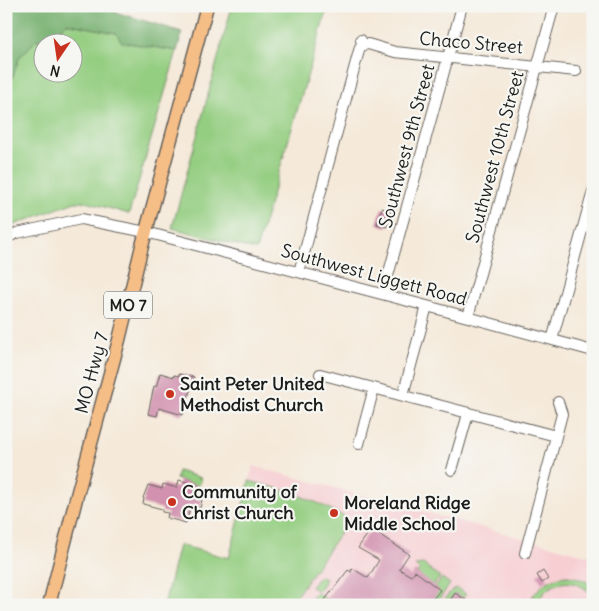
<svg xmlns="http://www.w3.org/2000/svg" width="599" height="611" viewBox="0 0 599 611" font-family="Delius,sans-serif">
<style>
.built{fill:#f7cfd3}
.green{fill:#94ce81;stroke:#58754e;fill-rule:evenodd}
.forest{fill:#77b16f;stroke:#4a6646}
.building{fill:#d191af}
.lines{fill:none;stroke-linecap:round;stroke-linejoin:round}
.minor-casing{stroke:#68645e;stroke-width:12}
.major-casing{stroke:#68645e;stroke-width:15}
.minor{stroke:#fff;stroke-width:10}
.major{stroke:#f6be87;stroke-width:12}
.poi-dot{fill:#c8321e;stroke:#f6f6f2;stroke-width:2}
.labels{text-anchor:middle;stroke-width:4.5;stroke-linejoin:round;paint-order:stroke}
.shield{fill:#f6f6f2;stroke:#5d5d5c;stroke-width:1}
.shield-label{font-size:16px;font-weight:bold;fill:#1c1c1c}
.street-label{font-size:18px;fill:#1c1c1c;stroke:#f6f6f2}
.poi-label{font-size:18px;font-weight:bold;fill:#1c1c1c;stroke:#f6f6f2;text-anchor:start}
</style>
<rect width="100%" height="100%" fill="#f6f6f2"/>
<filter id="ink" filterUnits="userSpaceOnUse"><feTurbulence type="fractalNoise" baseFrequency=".02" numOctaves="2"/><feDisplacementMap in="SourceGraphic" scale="10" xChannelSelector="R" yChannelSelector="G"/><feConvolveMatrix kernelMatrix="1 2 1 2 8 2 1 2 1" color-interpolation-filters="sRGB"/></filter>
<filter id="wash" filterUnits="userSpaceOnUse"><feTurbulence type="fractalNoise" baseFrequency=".0096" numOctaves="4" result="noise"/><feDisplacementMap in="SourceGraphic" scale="20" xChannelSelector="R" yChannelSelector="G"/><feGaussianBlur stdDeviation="1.12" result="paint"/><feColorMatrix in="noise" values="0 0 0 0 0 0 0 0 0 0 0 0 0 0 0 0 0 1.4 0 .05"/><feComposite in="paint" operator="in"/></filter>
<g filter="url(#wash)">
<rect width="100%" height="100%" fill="#f5e9d9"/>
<!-- built -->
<path class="built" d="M253,466L593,557V605H164L179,545L229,558Z"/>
<!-- green -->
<path class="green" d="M232,6H328L256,250L172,228Z
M66,23L116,33L122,42L177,51L129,214L87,202H75L6,228V96L19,58L36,40L52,38ZM42,42H72V72H42Z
M178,471L201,478L199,486L176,479Z
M249,481C277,488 305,496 330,509C337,513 345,516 350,522L342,530L290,605H164L179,545L229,558Z
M384,519L391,520L393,526L392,530L379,522L380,520Z
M423,564L440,577L433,586L417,573L420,570L416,567V565Z
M567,576C577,577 585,580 593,586V596C576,575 546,579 537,605H530L533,595H534C542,583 553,577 567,576Z
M320,577H323L325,580L318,591L311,587L318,578Z
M442,578L450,584L437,602L433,599L439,590L435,587Z
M456,588L466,594L463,598L455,593L447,605H441L450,592Z
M316,592L325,598L321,605H308Z"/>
<!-- forest -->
<path class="forest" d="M7,6H110L112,11L182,32L177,51L122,42L116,33L66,23L52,38L36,40L19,58L6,96V10Z"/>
<g id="blocks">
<!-- building -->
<path class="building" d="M382,208L391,211L387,227L377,224Z
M160,373L174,377V375L179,376V374L194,377L183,415L159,408L157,416L148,414L154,386L156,387Z
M179,480L197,485L193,498L202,500L200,508L191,505L186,523L167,518L168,513L162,512V509L143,504L144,498H143L148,485L162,489L163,484L177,488Z
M371,529L409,554L399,569L411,576L415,571L440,590L433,599L441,605H321L348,570L351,572L352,568L368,578L379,560L358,548Z
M543,571L548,579L542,583L537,575Z
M455,593L466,600L471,605H447Z"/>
</g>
</g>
<g filter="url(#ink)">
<use href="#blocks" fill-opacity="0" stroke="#68645e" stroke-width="1"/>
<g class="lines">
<defs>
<path id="minor" d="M363,45L368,44L395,52L576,71
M6,238L17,233L81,219L146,232L427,306L593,351
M299,272L360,47L363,45L361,40
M383,294L462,6
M468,317L554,6
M552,340L593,191
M320,374L556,436
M403,395L427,306
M359,444L374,388
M452,470L468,414
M525,553L562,414L558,402"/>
<path id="major" d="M49,605L76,499L119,340L142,246L207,6"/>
</defs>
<!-- minor casing -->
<use href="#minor" class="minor-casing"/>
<!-- major casing -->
<use href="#major" class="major-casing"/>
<!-- minor -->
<use href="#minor" class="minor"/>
<!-- major -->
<use href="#major" class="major"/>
</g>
</g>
<!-- markers -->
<g class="poi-dot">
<circle cx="170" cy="394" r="5"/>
<circle cx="172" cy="502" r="5"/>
<circle cx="334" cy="513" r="5"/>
</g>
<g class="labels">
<!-- shield labels -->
<rect class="shield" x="104" y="291.5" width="48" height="27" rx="4"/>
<g class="shield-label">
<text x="128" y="311">MO 7</text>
</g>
<!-- street labels -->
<g class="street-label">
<text transform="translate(471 43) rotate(5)" y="6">Chaco Street</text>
<text transform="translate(407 146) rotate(-75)" y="6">Southwest 9th Street</text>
<text transform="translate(495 157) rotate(-75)" y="6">Southwest 10th Street</text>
<text transform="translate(374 275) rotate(15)" y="6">Southwest Liggett Road</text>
<text transform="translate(92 373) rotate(-75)" y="6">MO Hwy 7</text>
</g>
<!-- poi labels -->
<g class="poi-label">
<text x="180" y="390">Saint Peter United<tspan x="180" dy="21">Methodist Church</tspan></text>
<text x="182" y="498">Community of<tspan x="182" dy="21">Christ Church</tspan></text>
<text x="344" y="509">Moreland Ridge<tspan x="344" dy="21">Middle School</tspan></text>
</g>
</g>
<!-- margin -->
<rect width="599" height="611" fill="none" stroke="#f6f6f2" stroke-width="25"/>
<!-- north arrow -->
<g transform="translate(58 58) rotate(193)"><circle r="24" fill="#f6f6f2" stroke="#9f9f9c"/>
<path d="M0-4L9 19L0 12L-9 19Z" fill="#c8321e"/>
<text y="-8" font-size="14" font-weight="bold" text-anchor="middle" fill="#1c1c1c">N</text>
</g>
</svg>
